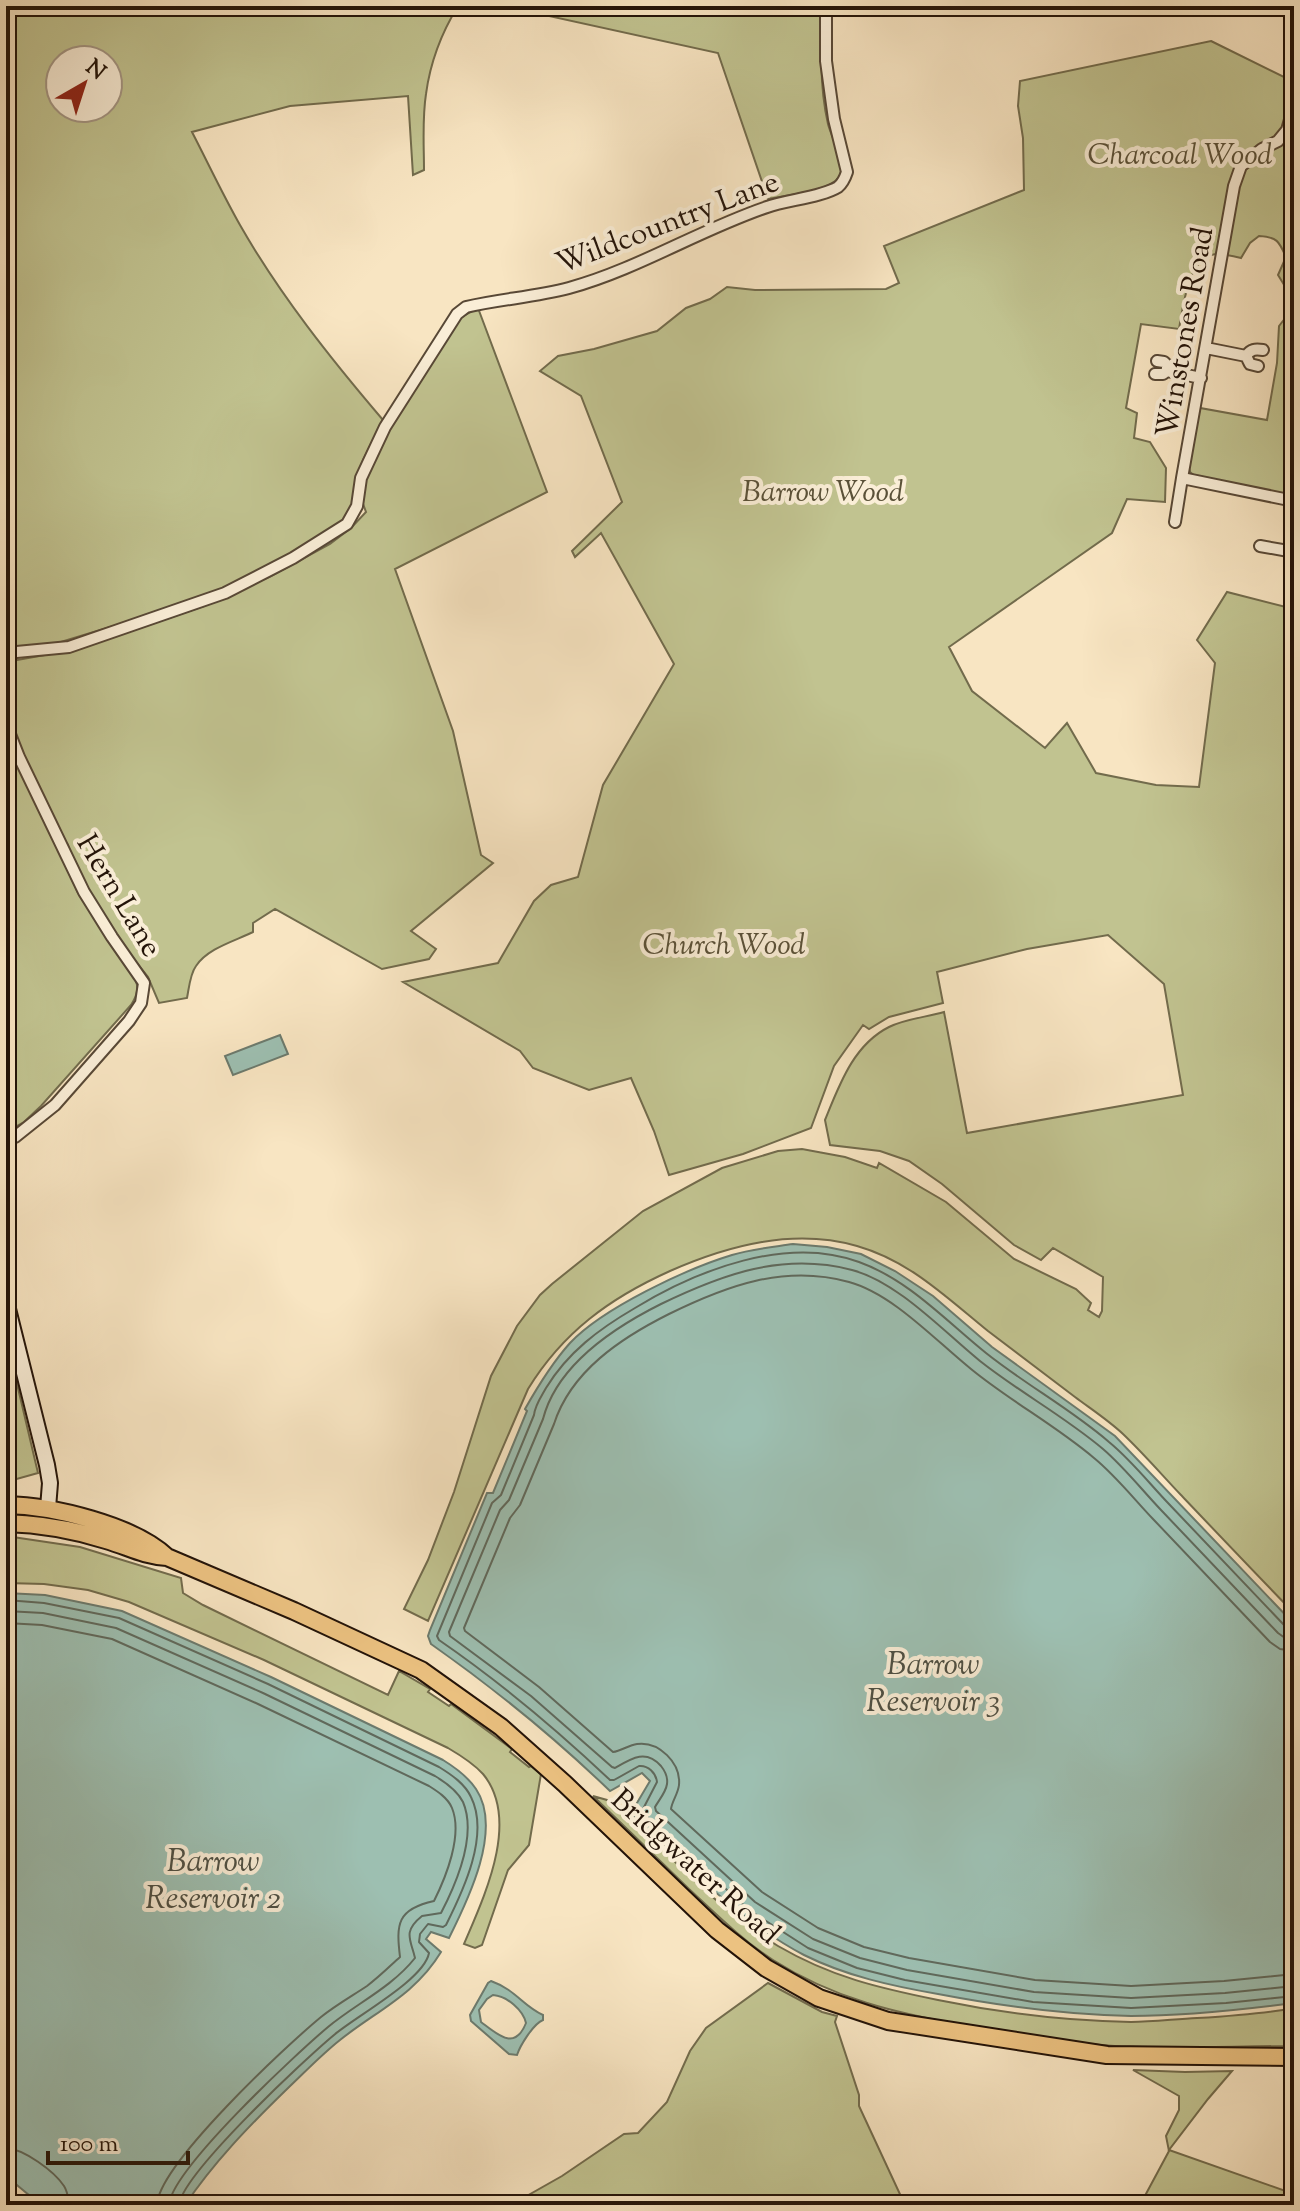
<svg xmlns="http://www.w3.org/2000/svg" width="1300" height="2211" viewBox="0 0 1300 2211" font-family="'Sorts Mill Goudy',serif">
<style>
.green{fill:#c1c390;stroke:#726b4c;stroke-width:2;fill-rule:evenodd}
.water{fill:#9dbfb1;stroke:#6c7a6d;stroke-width:2;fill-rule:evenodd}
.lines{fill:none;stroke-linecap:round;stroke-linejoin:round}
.shore{stroke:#60695c;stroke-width:2}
.minor-casing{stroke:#584836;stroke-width:14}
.secondary-casing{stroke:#231308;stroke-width:18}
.trunk-casing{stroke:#231308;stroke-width:20}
.minor{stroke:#faeed7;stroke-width:10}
.secondary{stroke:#faeed7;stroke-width:14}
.trunk{stroke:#ecc281;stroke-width:16}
.labels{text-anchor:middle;stroke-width:8;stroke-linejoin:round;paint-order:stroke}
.park-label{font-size:30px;font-style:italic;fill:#5a5138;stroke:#faeed7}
.street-label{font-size:30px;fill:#231308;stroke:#faeed7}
.water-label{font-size:32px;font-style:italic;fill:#4e4f43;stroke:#faeed7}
</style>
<rect width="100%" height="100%" fill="#f8e5c2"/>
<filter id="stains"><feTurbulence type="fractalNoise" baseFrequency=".0025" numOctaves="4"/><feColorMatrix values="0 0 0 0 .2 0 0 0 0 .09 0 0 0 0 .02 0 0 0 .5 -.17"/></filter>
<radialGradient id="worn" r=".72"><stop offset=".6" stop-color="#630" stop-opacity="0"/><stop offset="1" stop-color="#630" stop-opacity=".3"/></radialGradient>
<!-- green -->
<path class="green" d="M6,6H458C442,32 430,64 426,94C422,119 424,145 424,170L413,175L408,96L290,106L192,132C208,163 223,195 240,225C280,295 331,359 383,420L363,460L353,504L345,519L338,526L291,556L222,589L166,610L51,645L6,649ZM60,60H108V108H60Z
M503,6H823C821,45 819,85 828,124C831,136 847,166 839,177C829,192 785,195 768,199L718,53Z
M1211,41L1292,81L1294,78V301L1278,275L1286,257C1279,241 1277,237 1259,236L1250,243L1241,258C1233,256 1224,254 1216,254C1188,256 1183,307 1179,329L1141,324L1126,408L1137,413L1134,438L1150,442L1166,468L1165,502L1127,499L1112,533L949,647L972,691L1045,748L1067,723L1096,773L1156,785L1199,787L1215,663L1197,640L1227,592L1294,609V1613C1256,1574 1219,1535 1181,1495C1162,1475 1143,1453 1123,1434C1108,1420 1091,1409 1075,1397C1046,1375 1017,1353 988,1331C947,1298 910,1261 857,1246C794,1228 729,1245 670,1271C610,1298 563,1332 528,1389L428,1621L404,1609L428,1560L454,1492L491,1376L517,1326L540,1295L552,1284L643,1211L722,1168L778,1151L802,1149L845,1157L877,1168L879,1163L946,1202L1014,1259L1076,1289L1091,1303L1088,1310L1099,1317L1102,1311L1103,1277L1053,1248L1041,1260L1014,1245L942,1184L909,1161L880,1151L830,1145L825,1120C839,1086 853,1045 889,1027C905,1019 927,1017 944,1012L967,1133L1183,1095L1164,984L1108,935L1027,949L937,972L943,1003L889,1017L869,1029L863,1025L834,1066L811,1128L743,1154L669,1175L654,1131L631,1078L589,1090L533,1068L520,1051L403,982L498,963L534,901L551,885L578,877L603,785L674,664L601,533L575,557L572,551L622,502L581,396L540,371L558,356L594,349L657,331L686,308L710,299L727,287L755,290L886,289L899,283L884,246L1024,190L1023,138L1018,106L1020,81Z
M1294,307V499L1196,477L1190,472L1188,464L1200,408L1267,420L1277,363L1279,326Z
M478,308L547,492L395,569L453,731L481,855L493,863L411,931L436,949L429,959L382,969L275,909L253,923V932C235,941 208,948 196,966C190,974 189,988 187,998L159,1003L148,977L114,934L70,858L68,845L58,831L6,715V662L78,649L204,606L271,576L330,544L351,528L366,512L362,501L366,479L386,435L418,382L460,318Z
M19,761L78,893L136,981C139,990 136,997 131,1005L41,1106L24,1122L6,1132V769Z
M6,1337L38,1473L6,1482Z
M6,1536L80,1547L181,1578L183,1593L203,1605L388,1695L399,1671L430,1689L428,1692L449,1706L451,1704L512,1749L510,1752L529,1767L531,1766L541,1774L529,1845L508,1870L482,1945L475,1948L464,1944C484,1897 521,1820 483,1774C473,1763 460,1755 448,1748L264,1660L129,1602L88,1590L44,1584L6,1583Z
M593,1796L614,1802C666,1851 716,1909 778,1946C831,1977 879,1988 938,2000C1001,2013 1066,2021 1131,2022C1153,2022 1175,2019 1197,2018C1230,2016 1262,2014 1294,2008V2046C1243,2046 1192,2048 1142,2047C1083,2046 1025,2036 967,2026C896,2013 834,1999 773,1960C742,1940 716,1914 689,1889C657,1858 625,1827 593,1796Z
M768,1983L822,2012L837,2016L835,2022L859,2095V2106L905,2205H511L562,2176L624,2134L638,2133L667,2102L690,2051L706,2028Z
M1133,2070L1185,2072L1232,2071L1208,2099L1169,2150L1294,2194V2205H1140L1169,2151L1166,2136L1179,2110V2096Z"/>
<!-- water -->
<path class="water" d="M280,1035L288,1054L233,1075L225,1056Z
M793,1244L827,1247L861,1254L895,1271L933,1296L992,1347L1115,1436L1294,1624V2003C1240,2010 1185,2016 1131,2016C1066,2015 1001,2006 938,1994C892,1986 846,1976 804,1955C737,1920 685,1863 631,1813L650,1781L642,1773L610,1791C554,1737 495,1689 431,1644L428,1636L430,1630L487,1493H493L527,1411L525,1409C538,1386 552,1363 570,1343C603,1308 686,1269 732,1255C751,1249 773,1247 793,1244Z
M6,1593L45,1595L122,1611L271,1677L443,1760C456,1768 468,1777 476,1789C503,1829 468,1900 449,1938L431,1932L426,1939L441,1952C415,1995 376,2011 340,2040C321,2055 304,2073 286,2090C249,2126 214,2162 185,2205H41L6,2176Z
M491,1981C516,1990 523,2006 543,2015V2020C533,2024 520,2046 517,2055L509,2054L471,2021L470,2015L488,1983ZM493,1995C507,1996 523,2010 526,2023C515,2051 498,2035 481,2022L479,2010L487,1999Z"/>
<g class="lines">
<!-- shore -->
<path class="shore" d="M6,1600L44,1603L119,1618L268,1684L439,1767C452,1775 465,1784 471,1797C490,1835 463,1891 446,1925L443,1927L428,1924L420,1934L419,1942L429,1953C424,1980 356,2016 334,2035C305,2059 182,2174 179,2205
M6,1611L43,1613L116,1628L263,1693L435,1776C445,1782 457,1790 463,1802C477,1835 456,1884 441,1913L422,1916C402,1932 411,1940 415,1958C391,1988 357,2003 328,2027C297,2053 171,2170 169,2205
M6,1623L42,1625L112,1639L258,1704L429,1786C437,1791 448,1798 452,1808C463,1835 446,1877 434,1901C397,1909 396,1924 400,1957C389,1967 379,1977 367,1986C352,1996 336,2005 321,2017C287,2045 158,2165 157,2205
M1294,1629L1285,1626C1246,1585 1207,1544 1168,1503C1149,1483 1131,1460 1109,1442C1071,1409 1026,1385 986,1353C946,1321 909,1280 859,1262C787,1235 697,1270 635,1308C599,1329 568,1352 546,1388C541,1397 535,1405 534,1415L501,1495L492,1503L437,1636L439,1640C500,1682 556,1729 610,1780H614L639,1766C648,1765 656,1773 657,1782L643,1809V1813L749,1910L808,1948L857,1968L905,1980L1033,2002L1131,2008L1226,2003L1294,1996
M1294,1639L1285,1638L1278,1633C1239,1592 1200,1551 1161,1510C1142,1490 1124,1467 1103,1449C1064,1416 1019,1392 980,1361C944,1332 898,1282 852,1270C783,1252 723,1274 661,1304C613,1328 557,1365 543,1419L509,1500L500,1510L449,1632L450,1636L531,1696L612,1767L615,1768C632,1758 646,1749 661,1766C665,1771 668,1777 667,1784C666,1792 659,1800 655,1807L656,1811L755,1902L813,1939L860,1958L907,1970L1034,1992L1131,1998L1225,1993L1294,1986
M1294,1651L1280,1649L1270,1642C1231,1601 1192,1560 1153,1519C1134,1499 1115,1475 1094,1458C1055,1425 1010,1401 971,1369C936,1341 893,1294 849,1282C784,1264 726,1286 669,1314C621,1338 571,1371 554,1424L520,1505L510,1518L464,1628L465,1631L539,1687L613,1752C621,1751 629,1745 637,1744C659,1741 681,1763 679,1785C678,1794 672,1801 671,1809L762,1892L818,1928L864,1947L909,1958L1035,1980L1131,1986L1224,1981L1294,1974
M6,2148C24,2149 54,2171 64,2186C68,2192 68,2198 69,2205"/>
<defs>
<path id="minor" d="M1284,6L1294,10
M1294,106L1287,130L1278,141L1262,149L1241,166L1234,186L1182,478L1294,501
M1206,348L1246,356
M1258,366L1250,364L1246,356C1251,349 1255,349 1263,350
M1167,371L1201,378
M1155,374H1163L1167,371V365L1164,362L1157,361
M1175,522L1182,478
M1260,546L1294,552
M6,653L69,647L225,593L293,558L347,524L357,506L361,478L385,427L457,314L466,307C500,299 535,297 569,288C638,269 699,230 767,207C787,200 822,197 838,187C843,183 845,178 847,172L834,119L826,61V6
M6,724L19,757L84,892L112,937L144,983L141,1003L129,1021L55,1105L15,1137L6,1139"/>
<path id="secondary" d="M6,1301L47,1465L50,1483L48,1508"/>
<path id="trunk" d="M6,1505C53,1506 133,1525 167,1557
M6,1523C40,1524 74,1530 106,1540C130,1547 141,1555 167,1557L294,1611L421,1670L501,1727L565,1784L717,1930L766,1968L819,1998L888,2021L1107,2055L1294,2057"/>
</defs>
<!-- minor casing -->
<use href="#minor" class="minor-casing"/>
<!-- secondary casing -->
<use href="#secondary" class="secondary-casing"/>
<!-- trunk casing -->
<use href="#trunk" class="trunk-casing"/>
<!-- minor -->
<use href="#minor" class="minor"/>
<!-- secondary -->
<use href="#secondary" class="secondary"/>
<!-- trunk -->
<use href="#trunk" class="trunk"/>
</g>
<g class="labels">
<!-- park labels -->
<g class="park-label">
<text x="1180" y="164">Charcoal Wood</text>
<text x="823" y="501">Barrow Wood</text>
<text x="724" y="954">Church Wood</text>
</g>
<!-- street labels -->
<g class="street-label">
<text transform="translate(667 222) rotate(-21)" y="10">Wildcountry Lane</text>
<text transform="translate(1184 332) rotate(-80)" y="10">Winstones Road</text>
<text transform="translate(120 895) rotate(59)" y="10">Hern Lane</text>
<text transform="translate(696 1866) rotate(42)" y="10">Bridgwater Road</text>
</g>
<!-- water labels -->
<g class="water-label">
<text x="933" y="1674">Barrow<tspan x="933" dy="37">Reservoir 3</tspan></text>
<text x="213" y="1871">Barrow<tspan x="213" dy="37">Reservoir 2</tspan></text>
</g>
</g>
<!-- margin -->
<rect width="1300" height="2211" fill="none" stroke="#f8e5c2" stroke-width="32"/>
<rect x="8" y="8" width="1284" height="2195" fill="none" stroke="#231308" stroke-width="4"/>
<rect x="16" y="16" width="1268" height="2179" fill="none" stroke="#231308" stroke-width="2"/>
<!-- north arrow -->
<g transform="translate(84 84) rotate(39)"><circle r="38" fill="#faeed7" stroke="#a49684" stroke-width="2"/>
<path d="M0-6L14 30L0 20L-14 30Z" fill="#8f2418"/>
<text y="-12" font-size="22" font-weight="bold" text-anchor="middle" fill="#231308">N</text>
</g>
<!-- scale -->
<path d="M48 2151v12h140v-12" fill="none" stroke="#231308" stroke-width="4"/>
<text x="60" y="2151" font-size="24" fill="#231308" stroke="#faeed7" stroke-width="6" paint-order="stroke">100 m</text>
<rect width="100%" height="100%" filter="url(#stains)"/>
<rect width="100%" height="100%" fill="url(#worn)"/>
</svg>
